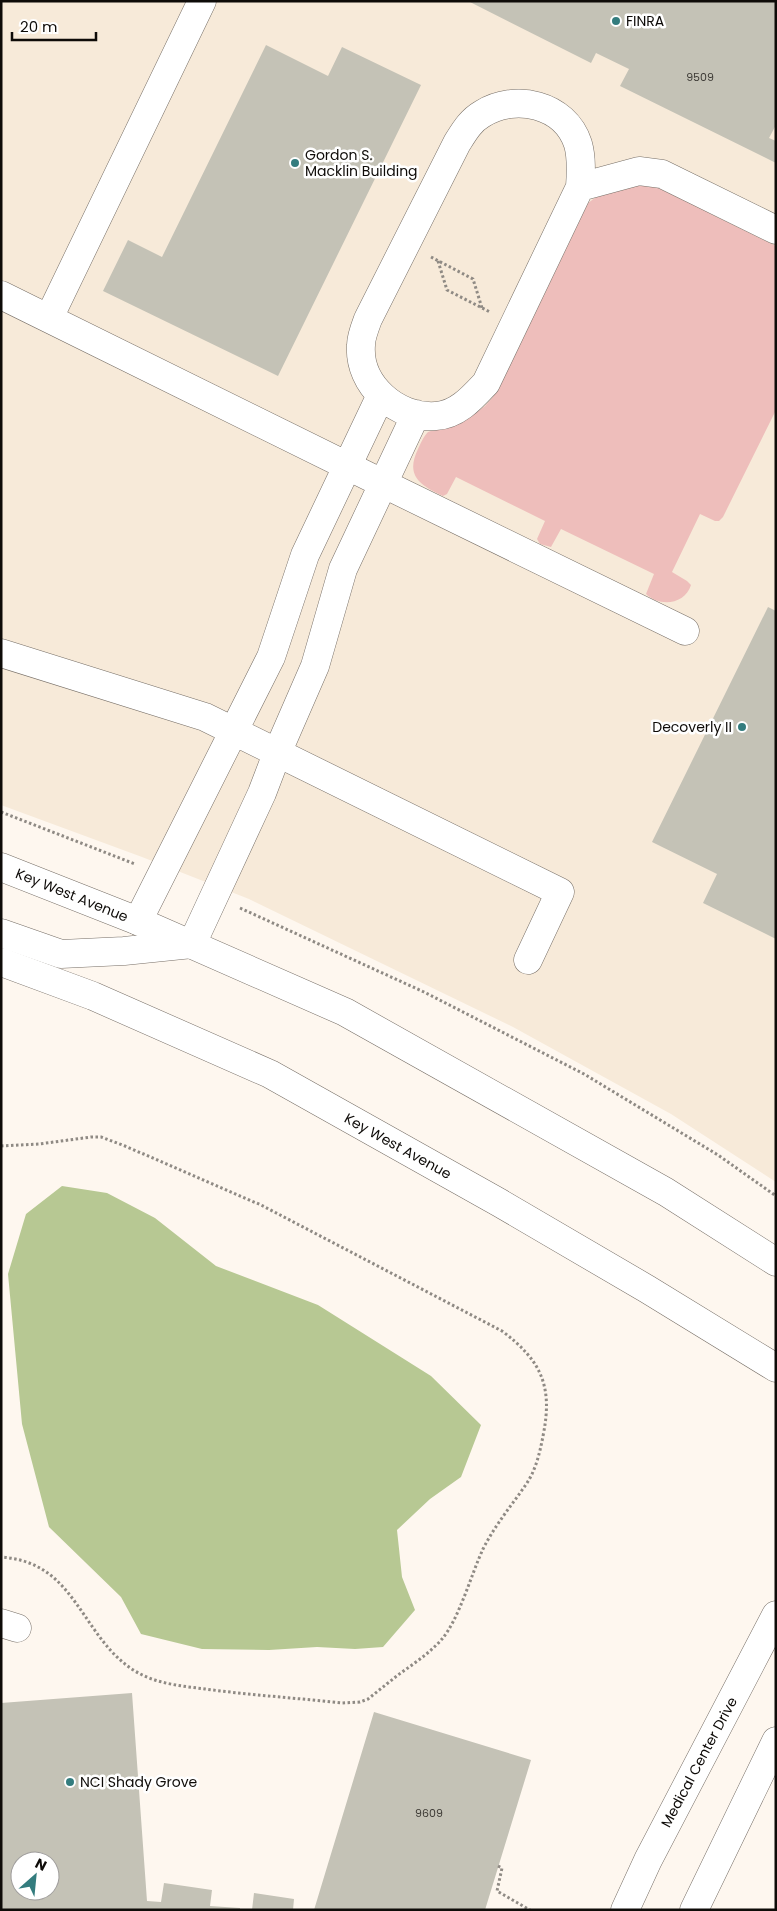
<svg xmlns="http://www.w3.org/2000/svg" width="777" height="1911" viewBox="0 0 777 1911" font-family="Poppins,sans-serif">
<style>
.built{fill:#f7ead9}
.green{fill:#eebebb}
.water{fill:#b7c893}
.building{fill:#c4c2b6;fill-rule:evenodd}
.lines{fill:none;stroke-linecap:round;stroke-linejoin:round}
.minor-casing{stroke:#776f67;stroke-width:29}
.major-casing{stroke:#776f67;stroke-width:29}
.path{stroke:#8f8a84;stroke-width:3;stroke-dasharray:2.5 2.5;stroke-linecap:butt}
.minor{stroke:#fff;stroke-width:28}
.major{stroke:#fff;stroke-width:28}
.poi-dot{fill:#337c7e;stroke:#fff;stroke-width:2}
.labels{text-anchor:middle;stroke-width:5;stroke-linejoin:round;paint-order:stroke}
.number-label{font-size:11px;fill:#3c3934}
.poi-label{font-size:14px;fill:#0e0b08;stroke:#fff;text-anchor:start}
.street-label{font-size:14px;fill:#0e0b08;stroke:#fff}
</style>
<rect width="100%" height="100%" fill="#fef7ef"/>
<!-- built -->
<path class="built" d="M1,1H776V1182L671,1114L513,1027L249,899L142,857L1,805Z"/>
<!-- green -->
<path class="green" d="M644,181L697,201L709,213L776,246V410L723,517L719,521H715L700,514L672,572L687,581L691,585C685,605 659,607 646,594L654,574L561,529L551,547L540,544L537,539L545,521L456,477L447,494L443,496C420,485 405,476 418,449C421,443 423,437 428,432L469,418L485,406L493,397L517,351L588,203L599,195Z"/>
<!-- water -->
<path class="water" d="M62,1186L107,1193L155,1218L216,1266L318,1305L431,1376L481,1425L461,1477L430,1499L397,1530L402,1577L415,1610L383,1647L355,1649L317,1647L269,1650L202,1649L141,1634L121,1597L49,1527L22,1424L8,1274L26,1214Z"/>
<!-- building -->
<path class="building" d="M468,1H776V125L769,138L776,141V163L620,86L629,69L596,53L591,63Z
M266,45L328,76L342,47L421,85L278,376L103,291L128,240L162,257Z
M768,607L776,611V939L703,903L717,874L652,842Z
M132,1693L147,1901L161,1902L164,1883L212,1890L210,1906L240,1908V1910H1V1703ZM20,1861H50V1891H20Z
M374,1712L531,1760L485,1910H314Z
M254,1893L294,1899L293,1910H252Z"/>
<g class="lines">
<defs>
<path id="minor" d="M580,187C581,173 582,158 578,144C565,104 515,93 482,114C470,121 464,132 457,143L368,319C365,327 361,337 361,345C358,385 397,419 436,416C457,415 472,398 486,383L580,187L639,171L662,174L776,230
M1,295L382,483L685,631
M49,318L202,1
M1,653L205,717L560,892L528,960
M138,921L271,657L305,555L381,395
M1,933L61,954L124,951L192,944L262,793L278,751L315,666L343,569L416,414
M1,1623L17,1628
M625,1910L648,1860L776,1615
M694,1910L776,1741"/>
<path id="major" d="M1,867L138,921L345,1012L666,1192L776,1262
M1,962L93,996L270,1074L500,1203L647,1289L776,1368"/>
</defs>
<!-- minor casing -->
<use href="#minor" class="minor-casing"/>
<!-- major casing -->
<use href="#major" class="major-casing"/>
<!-- path -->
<path class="path" d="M431,257L473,279L482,308
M438,261L447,290L490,312
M1,812L135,864
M240,908L424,992L584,1074L718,1155L776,1196
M1,1146L39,1144L91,1137H101L125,1146L261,1205L502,1331C542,1361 553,1387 543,1436C540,1452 536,1469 527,1483C512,1505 495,1525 483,1549C471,1575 459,1619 442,1639C429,1654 413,1664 398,1675C388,1683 378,1691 368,1699L360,1702L342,1703C296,1698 250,1695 205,1689C182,1686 156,1684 135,1671C92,1645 79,1588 38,1567C27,1561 14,1558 1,1557
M498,1866L502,1868L497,1891L530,1910"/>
<!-- minor -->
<use href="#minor" class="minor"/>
<!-- major -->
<use href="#major" class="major"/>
</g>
<!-- markers -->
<g class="poi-dot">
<circle cx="616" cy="21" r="5"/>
<circle cx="295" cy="163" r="5"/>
<circle cx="742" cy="727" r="5"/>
<circle cx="70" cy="1782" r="5"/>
</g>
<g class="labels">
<!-- number labels -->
<g class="number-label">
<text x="700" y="81">9509</text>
<text x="429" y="1817">9609</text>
</g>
<!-- poi labels -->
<g class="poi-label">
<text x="626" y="26">FINRA</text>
<text x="305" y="160">Gordon S.<tspan x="305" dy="16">Macklin Building</tspan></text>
<text x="732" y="732" text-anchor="end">Decoverly II</text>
<text x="80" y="1787">NCI Shady Grove</text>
</g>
<!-- street labels -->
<g class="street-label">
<text transform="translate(72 895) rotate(22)" y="5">Key West Avenue</text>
<text transform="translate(398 1146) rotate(29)" y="5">Key West Avenue</text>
<text transform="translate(699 1762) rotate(-62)" y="5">Medical Center Drive</text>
</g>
</g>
<!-- border -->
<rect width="777" height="1911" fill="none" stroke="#0e0b08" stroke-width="5"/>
<!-- north arrow -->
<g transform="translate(35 1876) rotate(27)"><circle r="24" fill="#ffffff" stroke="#9f9d9c"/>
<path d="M0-4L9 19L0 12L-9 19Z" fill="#337c7e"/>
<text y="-8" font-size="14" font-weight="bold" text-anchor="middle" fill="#0e0b08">N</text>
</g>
<!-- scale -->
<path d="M12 32v8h84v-8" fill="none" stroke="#0e0b08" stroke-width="2.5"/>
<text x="20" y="32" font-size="15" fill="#0e0b08" stroke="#ffffff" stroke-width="4" paint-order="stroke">20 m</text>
</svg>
